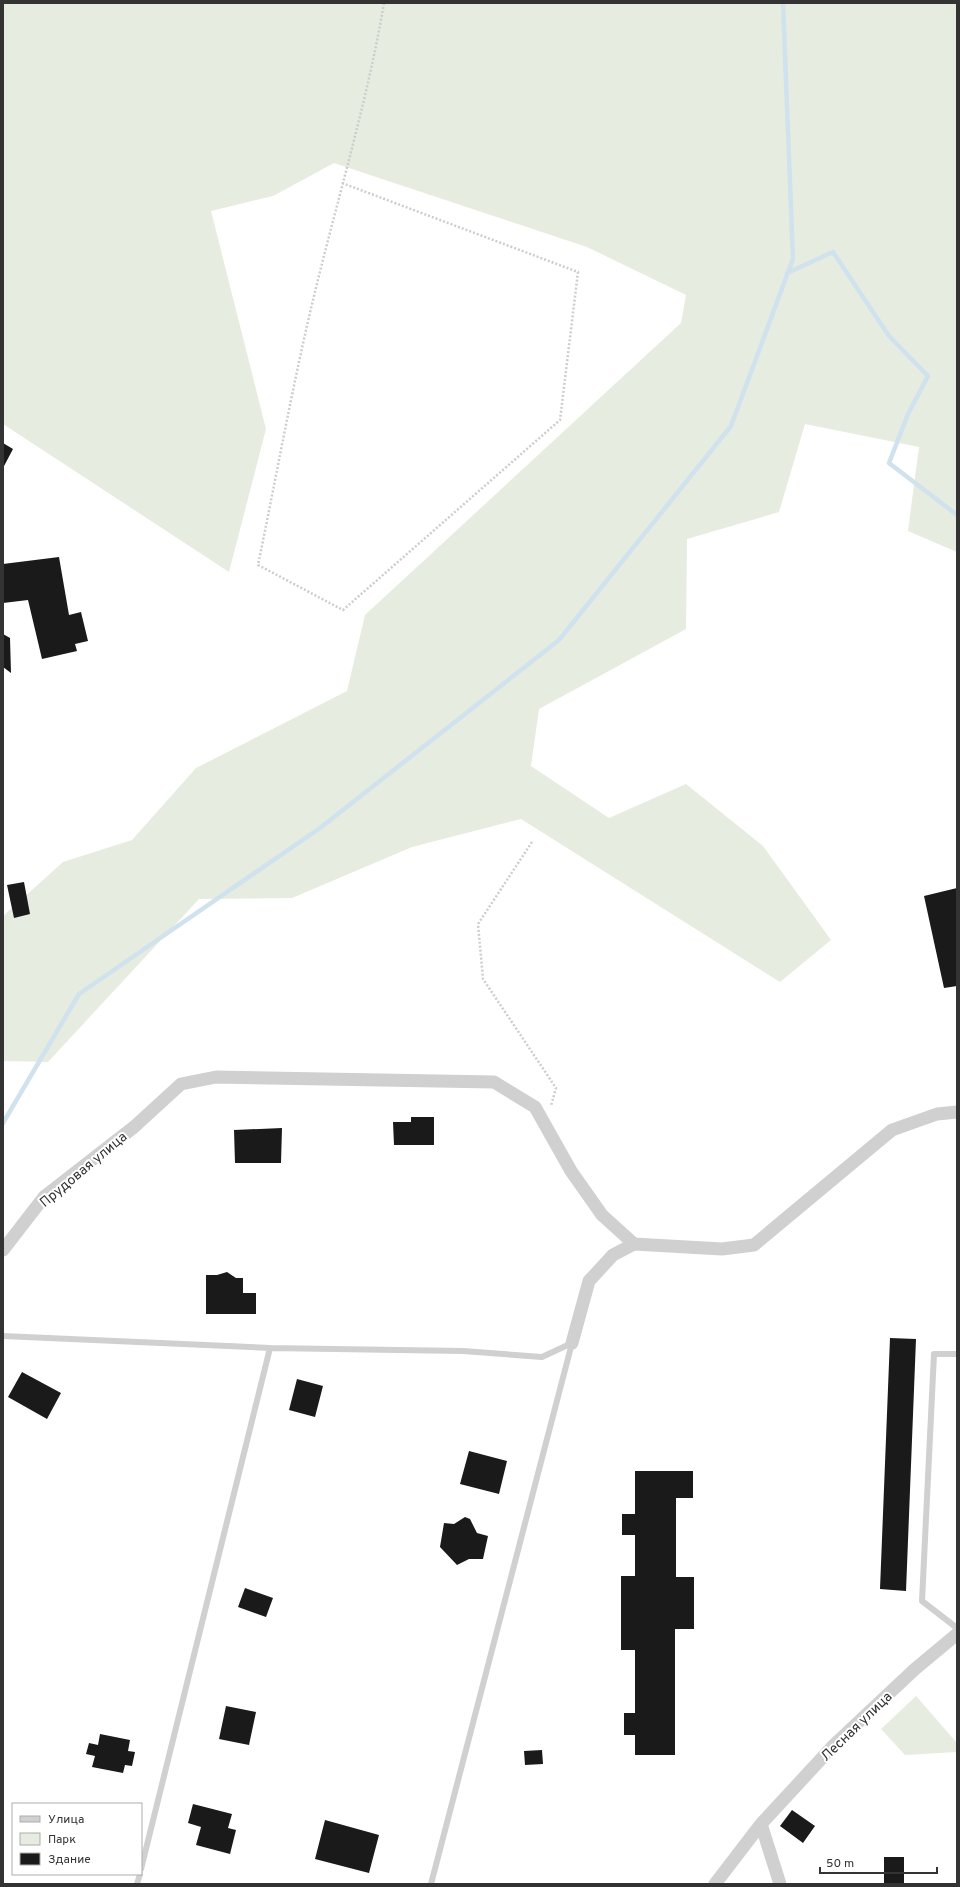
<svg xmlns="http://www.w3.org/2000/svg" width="960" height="1887" viewBox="0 0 960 1887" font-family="Overpass,sans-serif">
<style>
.green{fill:#e6ecdf}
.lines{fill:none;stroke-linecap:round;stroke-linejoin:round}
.stream{stroke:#cfe2ee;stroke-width:4.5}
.building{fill:#1a1a1a}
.path{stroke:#cdcdcd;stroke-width:2.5;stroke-dasharray:2 2;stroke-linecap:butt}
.lane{stroke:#d0d0d0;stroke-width:6}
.street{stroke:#d0d0d0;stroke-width:13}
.labels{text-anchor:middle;stroke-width:4;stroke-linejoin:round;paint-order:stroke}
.street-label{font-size:14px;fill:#333;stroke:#fff}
</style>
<rect width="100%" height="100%" fill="#fff"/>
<!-- green -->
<path class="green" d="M3,3H957V552L908,531L919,447L805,424L779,512L687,539L686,629L539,709L531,766L609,818L686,784L763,846L831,940L780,982L521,819L412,847L292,898L199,899L48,1062L3,1061V916L63,862L132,840L196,768L347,691L365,615L681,323L686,295L587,247L334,163L273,196L211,211L266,429L229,572L3,424Z
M916,1696L957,1743V1752L905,1755L881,1729Z"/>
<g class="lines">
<!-- stream -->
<path class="stream" d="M787,273L833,252L889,336L928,376L908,414L889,463L957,515
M3,1123L79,994L320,828L559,640L731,426L793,259L783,3"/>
</g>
<!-- building -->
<path class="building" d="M3,443L13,449L3,468Z
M59,557L69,615L81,612L88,641L75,644L77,651L42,659L28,600L3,603V564Z
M3,634L10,638L11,673L3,667Z
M24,882L30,914L14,918L7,885Z
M957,888V986L944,988L924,896Z
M411,1117H434V1145H394L393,1122H411Z
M282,1128L281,1163H235L234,1130Z
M227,1272L236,1278H243V1293H256V1314H206V1275H217Z
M890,1338L916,1339L906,1591L880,1589Z
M22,1372L61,1393L47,1419L8,1397Z
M297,1379L323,1386L315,1417L289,1410Z
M469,1451L507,1461L499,1494L460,1484Z
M635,1471H693V1498H676V1577H694V1629H675V1755H635V1735H624V1713H635V1650H621V1576H635V1535H622V1514H635Z
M465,1517L470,1519L477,1533L488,1536L483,1559H469L457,1565L440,1547L444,1523L454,1524Z
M245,1588L273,1598L266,1617L238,1607Z
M226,1706L256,1712L249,1745L219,1739Z
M100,1734L130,1740L128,1751L135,1752L132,1766L125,1765L123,1773L92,1767L95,1756L86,1754L89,1743L98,1745Z
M542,1750L543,1764L525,1765L524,1751Z
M193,1804L232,1814L228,1828L236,1830L230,1854L196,1845L201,1827L188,1823Z
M792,1810L815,1826L803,1843L780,1826Z
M325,1820L379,1835L369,1873L315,1859Z
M884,1857H904V1884H884Z"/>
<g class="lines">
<!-- path -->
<path class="path" d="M342,183L578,272L560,420L343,610L258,565C275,483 290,399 309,317C333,213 366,109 384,3
M532,842L478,924L483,979L556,1088L551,1106"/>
<!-- lane -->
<path class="lane" d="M3,1336L270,1348L463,1351L542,1357L572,1343
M957,1354H934L922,1601L957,1628
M141,1869L270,1348
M137,1884L140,1874
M431,1884L572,1343"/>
<!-- street -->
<path class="street" d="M3,1250L44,1197L134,1127L181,1084L216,1077L494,1082L535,1107L571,1171L602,1215L634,1244
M572,1343L589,1281L613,1255L634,1244L722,1249L754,1245L892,1130L937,1114L957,1112
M715,1884L761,1824
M780,1884L761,1824L834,1745L915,1669L957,1634"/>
</g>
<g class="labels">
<!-- street labels -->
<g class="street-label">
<text transform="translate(83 1169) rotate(-40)" y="5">Прудовая улица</text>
<text transform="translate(856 1726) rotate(-44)" y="5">Лесная улица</text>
</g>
</g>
<!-- border -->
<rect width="960" height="1887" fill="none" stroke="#333333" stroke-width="8"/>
<!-- legend -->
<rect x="12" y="1803" width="130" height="72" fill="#ffffff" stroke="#adadad"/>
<rect x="20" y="1816" width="20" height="6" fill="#d0d0d0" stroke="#adadad"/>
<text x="48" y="1823" font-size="12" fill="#333333">Улица</text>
<rect x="20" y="1833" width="20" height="12" fill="#e6ecdf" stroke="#adadad"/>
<text x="48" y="1843" font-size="12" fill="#333333">Парк</text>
<rect x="20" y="1853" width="20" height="12" fill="#1a1a1a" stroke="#adadad"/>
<text x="48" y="1863" font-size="12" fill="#333333">Здание</text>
<!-- scale -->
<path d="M820 1867v6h117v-6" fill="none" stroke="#333333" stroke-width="2"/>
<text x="826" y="1867" font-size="12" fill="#333333" stroke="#ffffff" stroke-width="3" paint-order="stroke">50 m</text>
</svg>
